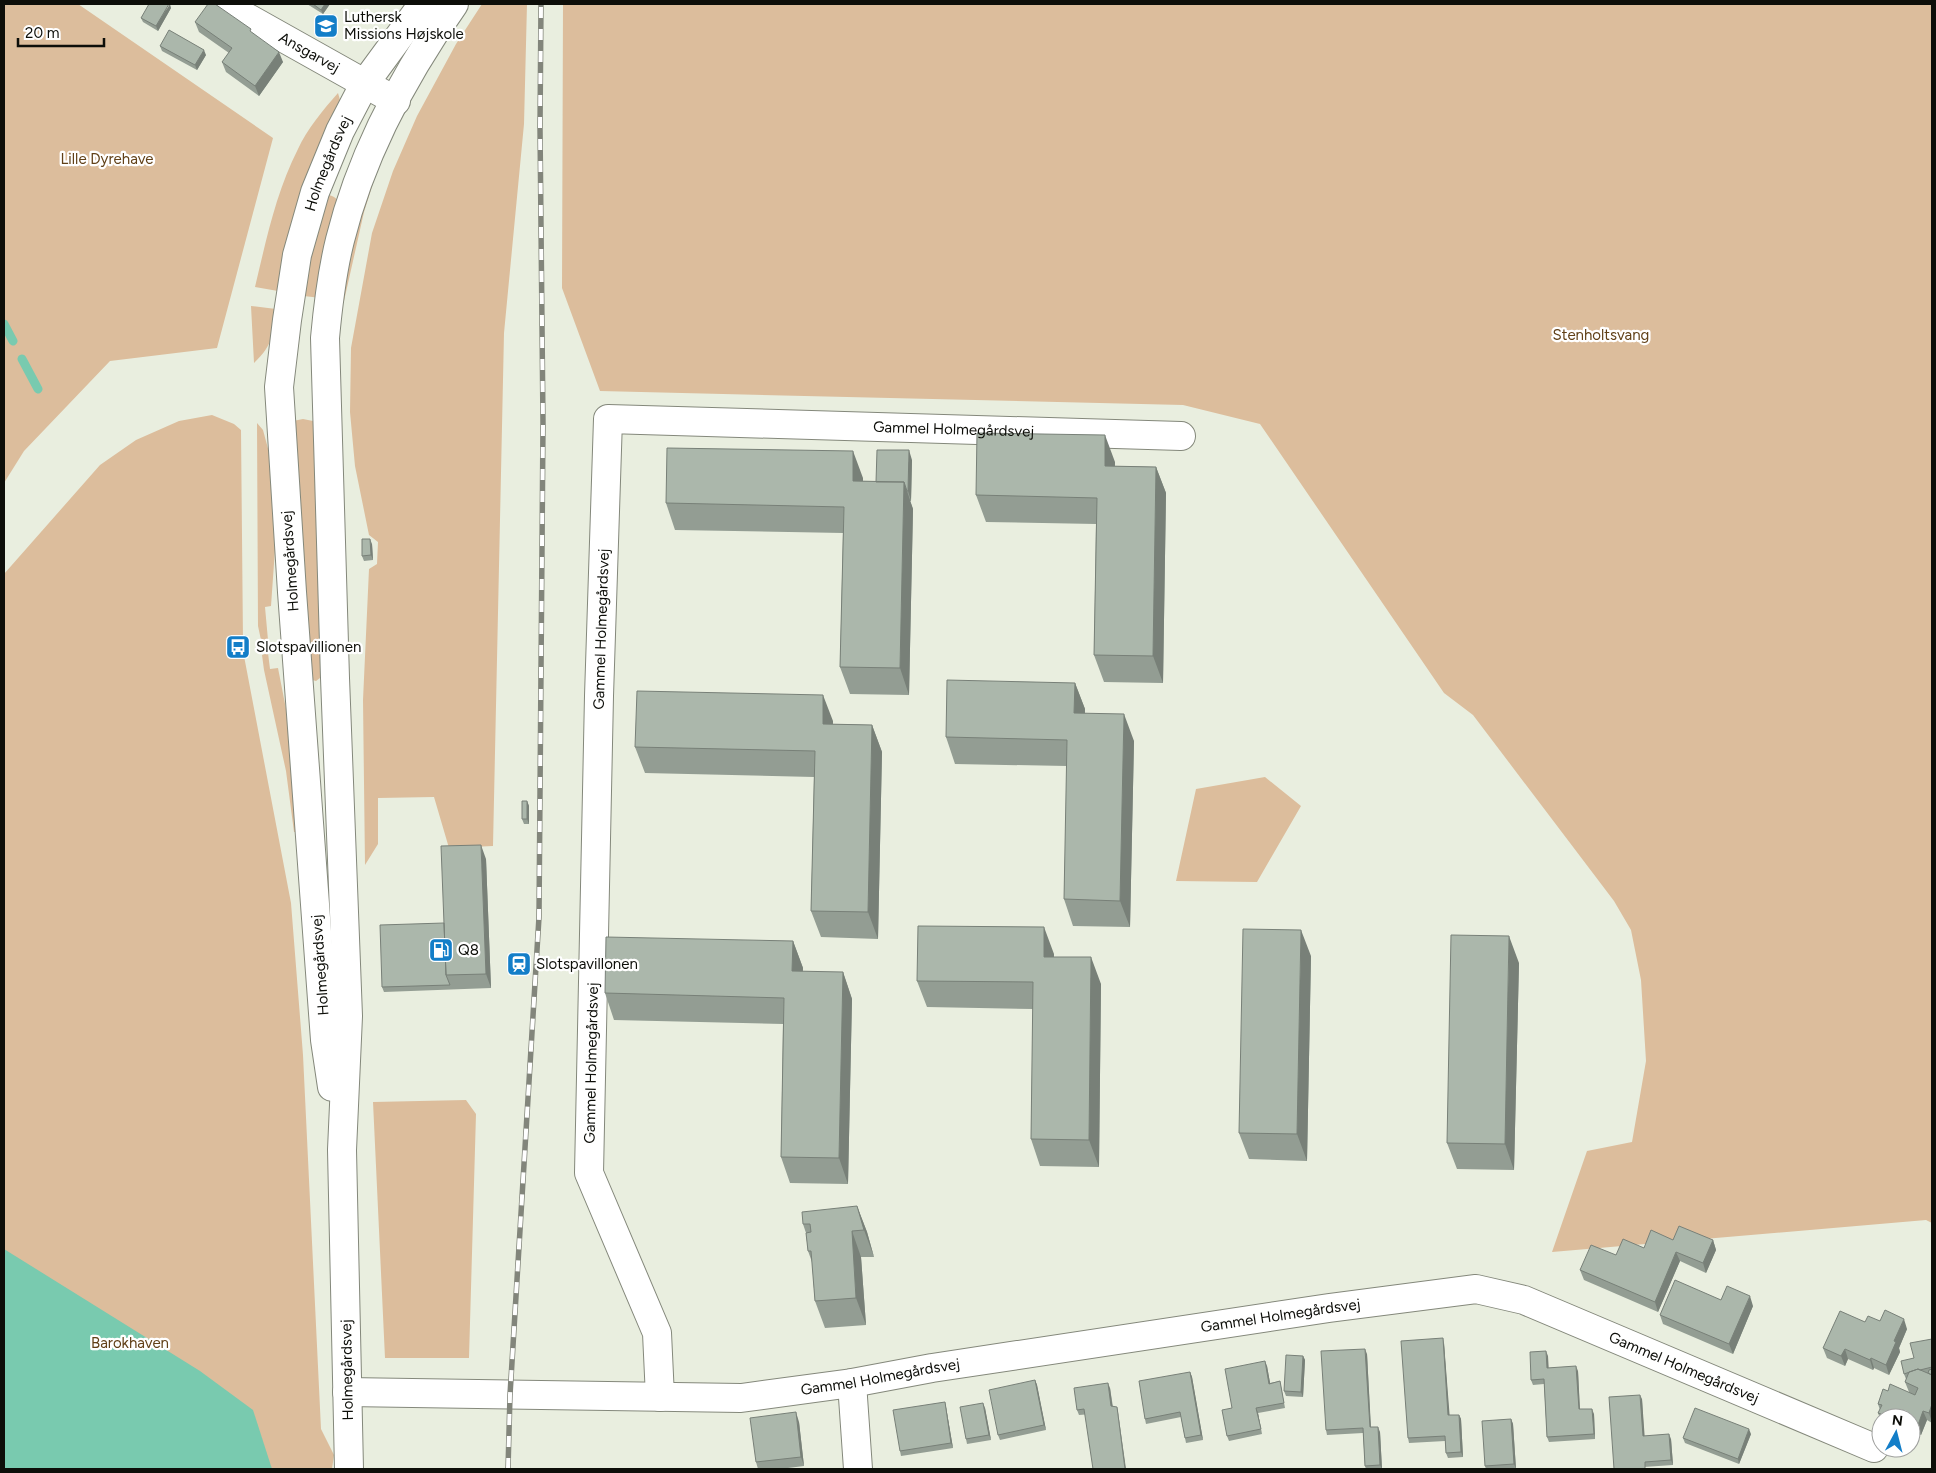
<svg xmlns="http://www.w3.org/2000/svg" width="1936" height="1473" viewBox="0 0 1936 1473" font-family="Figtree,sans-serif">
<style>
.green{fill:#dcbd9c}
.water{fill:#79caaf}
.lines{fill:none;stroke-linecap:round;stroke-linejoin:round}
.stream{stroke:#79caaf;stroke-width:9}
.minor-casing{stroke:#84887b;stroke-width:30}
.tertiary-casing{stroke:#84887b;stroke-width:30}
.minor{stroke:#fff;stroke-width:28}
.tertiary{stroke:#fff;stroke-width:28}
.rail-casing{stroke:#82857b;stroke-width:5.5}
.rail{stroke:#fff;stroke-width:4;stroke-dasharray:11;stroke-linecap:butt}
.wall{fill:#939d93}
.shaded-wall{fill:#788078}
.building{fill:#abb7ab;stroke:#788078}
.labels{text-anchor:middle;stroke-width:4.5;stroke-linejoin:round;paint-order:stroke}
.poi-label{font-size:15px;fill:#0d0e09;stroke:#fff;text-anchor:start}
.street-label{font-size:15px;fill:#0d0e09;stroke:#fff}
.park-label{font-size:15px;fill:#614017;stroke:#fff}
</style>
<rect width="100%" height="100%" fill="#e9eedf"/>
<!-- green -->
<path class="green" d="M4,4H78L273,138L217,348L110,361L24,451L4,483Z
M482,4H527L524,124L504,333L493,846L449,848L434,797L378,798V844L365,865L363,700L369,569L377,564L378,542L369,535L355,466L350,412L351,348L372,233L393,171L417,116L456,44Z
M563,4H1932V1223L1926,1220L1552,1252L1587,1151L1632,1142L1646,1061L1641,980L1631,930L1614,901L1473,715L1444,693L1260,424L1183,405L600,391L562,288Z
M338,93L340,100L339,105L278,291L255,287C266,241 276,192 298,149C307,129 323,110 338,93Z
M381,158L364,212L344,301L336,299L345,250Z
M322,194C330,195 335,195 339,203L321,298L295,295Z
M251,306L276,309C272,335 274,344 254,363Z
M212,415L234,424L241,430L243,641L236,642V656H244L291,903L303,1055L321,1429L334,1455L332,1469H4V574L100,465L136,440L179,421Z
M303,419L313,421L314,428L324,675L316,681L309,679L293,421Z
M257,423L263,430L270,456L277,521L271,606L265,607L268,640H261L258,626Z
M268,653L270,669L278,668L294,750L299,832H294L286,771L264,670L262,655Z
M1265,777L1301,806L1257,882L1176,881L1196,789Z
M466,1100L476,1114L469,1358H385L373,1102Z"/>
<!-- water -->
<path class="water" d="M4,1249L200,1371L253,1410L272,1469H4Z"/>
<g class="lines">
<!-- stream -->
<path class="stream" d="M4,324L13,341
M22,359L38,389"/>
<defs>
<g id="minor">
<path id="s1" d="M223,4L396,101"/>
<path d="M852,1383L858,1469"/>
<path id="s2" d="M347,1392L741,1398L852,1383L932,1368L1329,1308L1476,1289L1524,1300L1874,1448"/>
<path id="s3" d="M660,1397L657,1333L589,1173L599,696L608,419L1181,436"/>
</g>
<g id="tertiary">
<path id="s4" d="M332,1087L325,1040L292,592L279,387L287,320L297,255L315,192L340,131L365,83L423,4"/>
<path d="M349,1469L342,1150L348,1016L335,678L325,338C328,305 332,272 340,240C361,155 404,75 454,4"/>
</g>
</defs>
<!-- minor casing -->
<use href="#minor" class="minor-casing"/>
<!-- tertiary casing -->
<use href="#tertiary" class="tertiary-casing"/>
<!-- minor -->
<use href="#minor" class="minor"/>
<!-- tertiary -->
<use href="#tertiary" class="tertiary"/>
<defs>
<path id="rail" d="M508,1469L510,1395L539,917L543,424L540,127L541,4"/>
</defs>
<!-- rail casing -->
<use href="#rail" class="rail-casing"/>
<!-- rail -->
<use href="#rail" class="rail"/>
</g>
<!-- wall -->
<path class="wall" d="M307,4H330L323,14Z
M171,8L158,31L143,22L141,18Z
M195,22L253,33L283,62L259,96L226,72L222,62L229,53L199,32Z
M160,46L206,55L197,70L162,51Z
M912,460L911,501H910L913,509L909,695L850,694L840,667L843,533L675,530L666,503L863,478V481L876,482Z
M1115,462V466L1156,467L1166,493L1163,683L1104,682L1094,655L1096,524L986,522L976,495Z
M372,544L373,560L364,561L362,556Z
M242,642L243,654L238,655L236,650Z
M1075,683L1085,709V713L1134,741L1130,927L1073,926L1064,899L1067,766L955,764L946,737Z
M833,721V724L872,725L882,752L878,939L821,937L811,911L814,777L645,773L635,747Z
M527,801L529,806V824H524L522,819Z
M486,859L491,988L384,992L382,987L444,923Z
M793,941L803,968L802,972H843L852,999L848,1184L790,1183L781,1157L783,1024L614,1020L605,993Z
M1054,954V957L1101,984L1099,1167L1040,1166L1031,1139L1033,1009L927,1007L917,981Z
M1311,956L1307,1161L1249,1159L1239,1133Z
M1519,963L1514,1170L1457,1169L1447,1143Z
M857,1206L867,1232L874,1257H861L866,1325L825,1328L815,1301L812,1262L808,1251L806,1233L803,1224Z
M1713,1240L1716,1250L1706,1273L1680,1261L1658,1312L1584,1280L1580,1270L1616,1255L1644,1248Z
M1721,1300L1753,1306L1733,1354L1663,1324L1660,1315Z
M1880,1321L1907,1329L1899,1348L1900,1352L1889,1375L1874,1368L1873,1370L1848,1359L1845,1366L1827,1358L1823,1348L1865,1322Z
M1932,1339V1423L1927,1420L1921,1435L1916,1433V1436L1911,1434V1418H1881V1421L1878,1413L1880,1410L1878,1404L1888,1391L1909,1392L1905,1382L1907,1379H1906L1904,1374L1914,1358Z
M1444,1343L1449,1415H1459L1461,1419L1463,1457L1448,1458L1446,1453L1445,1441L1409,1443L1408,1438Z
M1367,1354L1371,1427L1380,1432L1382,1469H1366L1365,1466L1363,1433L1327,1435L1326,1430Z
M1303,1356L1305,1360L1303,1397L1286,1396L1284,1391Z
M1548,1356V1368L1578,1371L1580,1409L1594,1414L1595,1439L1549,1442L1547,1437L1544,1384L1533,1385L1531,1380Z
M1267,1366L1270,1383L1280,1381L1281,1386L1285,1408L1258,1413L1262,1434L1229,1441L1227,1436L1232,1408Z
M1190,1372L1192,1377L1203,1440L1186,1443L1185,1438L1181,1417L1146,1424L1145,1419Z
M1035,1380L1037,1385L1046,1430L1000,1440L998,1435Z
M1110,1388L1113,1407H1117L1118,1412L1079,1415L1077,1410Z
M1642,1399L1644,1436L1671,1439L1673,1465L1614,1469Z
M945,1402L946,1407L953,1448L901,1456L900,1451Z
M985,1408L991,1440L967,1444L966,1439Z
M1511,1419L1513,1424L1516,1469H1486L1485,1466Z
M799,1422L804,1466L780,1469H758L756,1462Z
M1751,1434L1739,1464L1685,1443L1683,1438Z"/>
<!-- shaded-wall -->
<path class="shaded-wall" d="M170,4L171,8L158,31L156,26Z
M325,4H330L323,14L321,10Z
M204,50L206,55L197,70L195,65Z
M279,52L283,62L259,96L255,86Z
M1105,435L1115,462L1114,493L1105,466Z
M909,450L912,460L911,501L908,491Z
M853,451L863,478V508L853,481Z
M1156,467L1166,493L1163,683L1153,656Z
M904,482L913,509L909,695L900,668Z
M370,539L372,544L373,560L371,555Z
M240,637L242,642L243,654L241,649Z
M1075,683L1085,709L1084,740L1074,713Z
M823,695L833,721L832,750L823,724Z
M1124,714L1134,741L1130,927L1120,901Z
M872,725L882,752L878,939L868,912Z
M527,801L529,806V824L527,819Z
M481,845L486,859L491,988L486,974Z
M1044,927L1054,954L1053,983L1044,957Z
M1301,930L1311,956L1307,1161L1297,1134Z
M1509,936L1519,963L1514,1170L1505,1144Z
M793,941L803,968L802,998L792,971Z
M1091,957L1101,984L1099,1167L1089,1140Z
M843,972L852,999L848,1184L839,1158Z
M857,1206L867,1232L874,1257L864,1230Z
M852,1231L861,1257L866,1325L856,1298Z
M1713,1240L1716,1250L1706,1273L1703,1263Z
M1676,1252L1680,1261L1658,1312L1655,1302Z
M1750,1296L1753,1306L1733,1354L1729,1344Z
M1904,1319L1907,1329L1899,1348L1900,1352L1889,1375L1886,1365L1894,1341Z
M1443,1338L1444,1343L1450,1420L1448,1415Z
M1365,1349L1367,1354L1371,1432L1370,1427Z
M1845,1349L1848,1359L1845,1366L1841,1356Z
M1546,1351L1548,1356L1549,1373L1547,1368Z
M1303,1356L1305,1360L1303,1397L1301,1392Z
M1871,1358L1874,1368L1873,1370L1870,1360Z
M1265,1361L1267,1366L1271,1388L1269,1384Z
M1576,1366L1578,1371L1580,1414L1579,1409Z
M1190,1372L1192,1377L1203,1440L1201,1435Z
M1035,1380L1037,1385L1046,1430L1044,1425Z
M1108,1383L1110,1388L1113,1411L1111,1406Z
M1640,1395L1642,1399L1645,1441L1643,1436Z
M945,1402L946,1407L953,1448L951,1443Z
M983,1403L985,1408L991,1440L989,1435Z
M1932,1404V1423L1929,1413Z
M1117,1407L1118,1412L1126,1469H1125Z
M1256,1408L1258,1413L1262,1434L1261,1429Z
M1592,1409L1594,1414L1595,1439L1594,1434Z
M1923,1411L1927,1420L1921,1435L1918,1425Z
M796,1412L799,1422L804,1466L801,1457Z
M1459,1415L1461,1419L1463,1457L1461,1452Z
M1511,1419L1513,1424L1516,1469L1514,1464Z
M1913,1423L1916,1433V1436L1912,1426Z
M1378,1427L1380,1432L1382,1469L1380,1465Z
M1749,1429L1751,1434L1739,1464L1738,1459Z
M1669,1434L1671,1439L1673,1465L1671,1460Z"/>
<!-- building -->
<path class="building" d="M149,4H169L156,26L141,18Z
M208,4H215L251,29L250,31L279,52L255,86L222,62L232,48L195,22Z
M313,4H325L321,10Z
M169,30L204,50L195,65L160,46Z
M977,433L1105,435V466L1156,467L1153,656L1094,655L1097,498L976,495Z
M667,448L853,451V481L904,482L900,668L840,667L844,507L666,503Z
M877,450H909L908,491H907L904,482H876Z
M362,539H370L371,555L362,556Z
M235,637H240L241,649L236,650Z
M947,680L1075,683L1074,713L1124,714L1120,901L1064,899L1067,740L946,737Z
M637,691L823,695V724L872,725L868,912L811,911L815,751L635,747Z
M522,801H527V819H522Z
M481,845L486,974L446,975L441,846Z
M444,923L446,975L450,985L382,987L380,925Z
M918,926L1044,927V957H1091L1089,1140L1031,1139L1033,982L917,981Z
M1243,929L1301,930L1297,1134L1239,1133Z
M1451,935L1509,936L1505,1144L1447,1143Z
M606,937L793,941L792,971L843,972L839,1158L781,1157L784,998L605,993Z
M857,1206L864,1230L852,1231L856,1298L815,1301L811,1251H808L806,1233L811,1232L810,1224H803L802,1212Z
M1679,1226L1713,1240L1703,1263L1676,1252L1655,1302L1580,1270L1591,1245L1616,1255L1623,1239L1644,1248L1651,1230L1673,1240Z
M1675,1280L1721,1300L1727,1286L1750,1296L1729,1344L1660,1315Z
M1885,1310L1904,1319L1894,1341L1896,1342L1886,1365L1871,1358L1870,1360L1845,1349L1841,1356L1823,1348L1840,1311L1865,1322L1868,1316L1880,1321Z
M1443,1338L1448,1415H1459L1461,1452L1446,1453L1445,1436L1408,1438L1401,1341Z
M1932,1339V1367L1920,1370L1918,1369L1904,1374L1901,1361L1914,1358L1910,1343Z
M1365,1349L1370,1427H1378L1380,1465L1365,1466L1363,1428L1326,1430L1321,1351Z
M1546,1351L1547,1368L1576,1366L1579,1409H1592L1594,1434L1547,1437L1544,1379L1531,1380L1530,1352Z
M1286,1355L1303,1356L1301,1392L1284,1391Z
M1265,1361L1269,1384L1280,1381L1284,1403L1256,1408L1261,1429L1227,1436L1222,1410L1232,1408L1225,1369Z
M1918,1369L1932,1375V1404L1929,1413L1923,1411L1918,1425L1913,1423L1912,1426L1911,1425V1418H1892L1878,1413L1882,1405L1878,1404L1883,1389L1888,1391L1890,1384L1915,1395L1918,1388L1905,1382L1909,1372Z
M1932,1369V1375L1928,1373L1929,1370Z
M1190,1372L1201,1435L1185,1438L1180,1412L1145,1419L1139,1381Z
M1035,1380L1044,1425L998,1435L989,1390Z
M1108,1383L1111,1406L1117,1407L1125,1469H1093L1084,1409L1077,1410L1074,1388Z
M1640,1395L1643,1436L1669,1434L1671,1460L1645,1462V1469H1614L1609,1397Z
M945,1402L951,1443L900,1451L893,1410Z
M983,1403L989,1435L966,1439L960,1407Z
M1695,1408L1749,1429L1738,1459L1683,1438Z
M796,1412L801,1457L756,1462L750,1418Z
M1511,1419L1514,1464L1485,1466L1482,1421Z"/>
<!-- icons -->
<defs>
<symbol id="university-square" viewBox="-11 -11 22 22"><rect x="-9" y="-9" width="18" height="18" rx="4" fill="#137ec8" stroke="#fff"/><path d="M0-5L7-2L0 1L-7-2ZM-4 1L0 2.5L4 1V4Q0 6-4 4Z" fill="#fff"/></symbol>
<symbol id="bus-square" viewBox="-11 -11 22 22"><rect x="-9" y="-9" width="18" height="18" rx="4" fill="#137ec8" stroke="#fff"/><path d="M-5-6H5V4H4V6H2V4H-2V6H-4V4H-5ZM-3.5-4V0h7V-4ZM-3.5 1.2v1.5H-2V1.2ZM2 1.2v1.5H3.5V1.2Z" fill="#fff"/></symbol>
<symbol id="fuel-square" viewBox="-11 -11 22 22"><rect x="-9" y="-9" width="18" height="18" rx="4" fill="#137ec8" stroke="#fff"/><path d="M-5.5-6h7V0h2V4h1.3V-2.5L3-4.5l.8-.8L6-3V5H2.5V1h-1V6h-7ZM-4.2-4.7v3.2H.2V-4.7Z" fill="#fff"/></symbol>
<symbol id="station-square" viewBox="-11 -11 22 22"><rect x="-9" y="-9" width="18" height="18" rx="4" fill="#137ec8" stroke="#fff"/><path d="M-3-6H3Q5-6 5-4V2Q5 4 3 4L4.5 6H3L1.5 4h-3L-3 6H-4.5L-3 4Q-5 4-5 2V-4Q-5-6-3-6ZM-3.5-4v3h7v-3ZM-3.5 1v1.5H-2V1ZM2 1v1.5H3.5V1Z" fill="#fff"/></symbol>
</defs>
<g fill-rule="evenodd">
<use href="#university-square" x="312" y="12" width="28" height="28"/>
<use href="#bus-square" x="224" y="633" width="28" height="28"/>
<use href="#fuel-square" x="427" y="936" width="28" height="28"/>
<use href="#station-square" x="505" y="950" width="28" height="28"/>
</g>
<g class="labels">
<!-- poi labels -->
<g class="poi-label">
<text x="344" y="22">Luthersk<tspan x="344" dy="17">Missions Højskole</tspan></text>
<text x="256" y="652">Slotspavillionen</text>
<text x="458" y="955">Q8</text>
<text x="536" y="969">Slotspavillonen</text>
</g>
<!-- street labels -->
<g class="street-label">
<text dy="5" stroke="none"><textPath href="#s1" startOffset="99">Ansgarvej</textPath></text>
<text dy="5" stroke="none"><textPath href="#s4" startOffset="932">Holmegårdsvej</textPath></text>
<text dy="5" stroke="none"><textPath href="#s3" startOffset="1338">Gammel Holmegårdsvej</textPath></text>
<text transform="translate(290 561) rotate(-94)" y="5">Holmegårdsvej</text>
<text dy="5" stroke="none"><textPath href="#s3" startOffset="782">Gammel Holmegårdsvej</textPath></text>
<text transform="translate(320 965) rotate(-94)" y="5">Holmegårdsvej</text>
<text dy="5" stroke="none"><textPath href="#s3" startOffset="348">Gammel Holmegårdsvej</textPath></text>
<text dy="5" stroke="none"><textPath href="#s2" startOffset="940">Gammel Holmegårdsvej</textPath></text>
<text dy="5" stroke="none"><textPath href="#s2" startOffset="1360">Gammel Holmegårdsvej</textPath></text>
<text transform="translate(347 1370) rotate(-91)" y="5">Holmegårdsvej</text>
<text dy="5" stroke="none"><textPath href="#s2" startOffset="535">Gammel Holmegårdsvej</textPath></text>
</g>
<!-- park labels -->
<g class="park-label">
<text x="107" y="164">Lille Dyrehave</text>
<text x="1601" y="340">Stenholtsvang</text>
<text x="130" y="1348">Barokhaven</text>
</g>
</g>
<!-- border -->
<rect width="1936" height="1473" fill="none" stroke="#0d0e09" stroke-width="10"/>
<!-- north arrow -->
<g transform="translate(1896 1433) rotate(7)"><circle r="24" fill="#ffffff" stroke="#9e9f9d"/>
<path d="M0-4L9 19L0 12L-9 19Z" fill="#137ec8"/>
<text y="-8" font-size="14" font-weight="bold" text-anchor="middle" fill="#0d0e09">N</text>
</g>
<!-- scale -->
<path d="M18 38v8h86v-8" fill="none" stroke="#0d0e09" stroke-width="2.5"/>
<text x="25" y="38" font-size="15" fill="#0d0e09" stroke="#ffffff" stroke-width="4" paint-order="stroke">20 m</text>
</svg>
